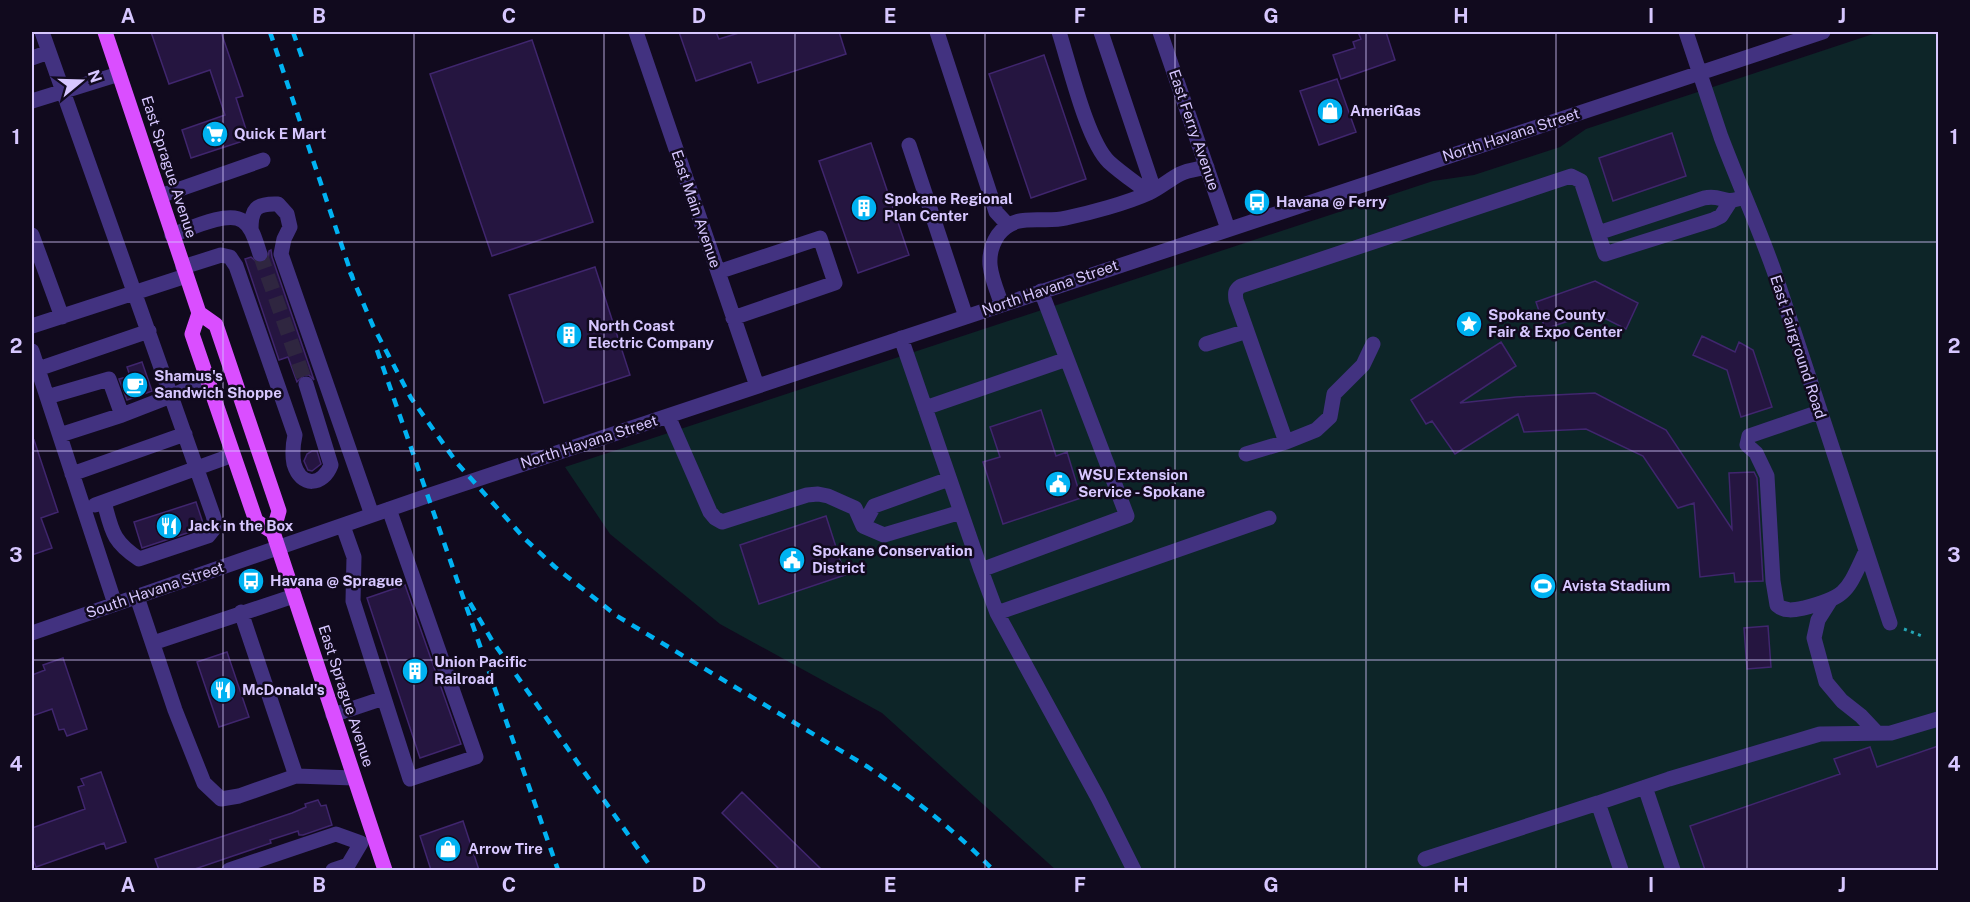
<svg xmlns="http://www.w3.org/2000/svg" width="1970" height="902" viewBox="0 0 1970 902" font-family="'Public Sans',sans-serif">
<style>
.green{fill:#0d2528}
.building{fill:#251540;stroke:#40266e;stroke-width:1.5}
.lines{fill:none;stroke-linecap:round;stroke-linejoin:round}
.minor-tunnel{stroke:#2f2640;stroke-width:15;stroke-dasharray:15 8;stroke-linecap:butt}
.path{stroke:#25a6b5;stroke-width:3;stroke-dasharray:3 4.5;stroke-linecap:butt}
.minor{stroke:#423280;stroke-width:15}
.major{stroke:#da4eff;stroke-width:15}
.rail{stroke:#00b2f2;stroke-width:4.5;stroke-dasharray:9 8;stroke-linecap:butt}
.grid{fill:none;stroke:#d7c7ff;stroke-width:1.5;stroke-opacity:0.55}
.labels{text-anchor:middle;stroke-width:5;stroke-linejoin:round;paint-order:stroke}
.poi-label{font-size:15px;font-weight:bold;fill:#d7c7ff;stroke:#110a1e;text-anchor:start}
.street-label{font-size:15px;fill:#d7c7ff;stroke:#110a1e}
.neatline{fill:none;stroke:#d7c7ff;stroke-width:2}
.grid-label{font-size:20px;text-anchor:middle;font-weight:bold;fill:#d7c7ff}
</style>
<rect width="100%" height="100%" fill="#110a1e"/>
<!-- green -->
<path class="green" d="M1879,32H1938V870H1056L882,713L720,624L610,534L565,467L1433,181L1474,175L1560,147L1586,129Z"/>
<!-- building -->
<path class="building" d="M151,32H221L243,96L236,98L249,139L191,158L182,130L225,115L210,70L169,84Z
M679,32H716L719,39L742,32H839L846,54L758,83L751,62L696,81Z
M1358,32H1386L1395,60L1341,79L1333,55L1355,48L1353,42L1361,39Z
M532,40L593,222L492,256L430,74Z
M1044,55L1086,179L1031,198L989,74Z
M1337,79L1356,132L1319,145L1300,91Z
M1672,133L1686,176L1613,201L1599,158Z
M871,143L909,255L858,273L819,161Z
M271,250L272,257L314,380L309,375H304L297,382L288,357L279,360L245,259L251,257L258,263H264L268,260L269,251Z
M595,267L630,375L544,403L509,295Z
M1595,281L1638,303L1626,329L1600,316L1586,315L1545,329L1536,302Z
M1702,336L1735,352L1739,342L1753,350L1772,407L1741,417L1727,370L1693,355Z
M1501,342L1516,366L1460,403L1516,397L1595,393L1666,430L1732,529L1729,473L1754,472L1757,478L1763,581L1735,582L1734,573L1700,577L1694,503L1678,508L1643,456L1586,429L1524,432L1518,414L1455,454L1432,421L1426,424L1411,400Z
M142,362L152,391L127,400L119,379L130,376L127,367Z
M1041,410L1056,456L1067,452L1081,498L1003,524L983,462L1000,457L990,427Z
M34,440L58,512L41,518L52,548L32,555V441Z
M312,451H317L321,464L312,471L308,470L304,461L307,454Z
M196,502L204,526L202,528L142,548L134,522Z
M826,516L845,575L759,604L740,545Z
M405,585L461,744L420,758L367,598Z
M1768,626L1771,667L1747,669L1744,628Z
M227,652L249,717L219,727L197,662Z
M63,658L87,729L67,736L64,729L59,730L52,709L32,716V675L45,670L43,665Z
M1938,746V870H1705L1690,826L1840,774L1834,759L1870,747L1877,767Z
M101,772L126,842L106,849L104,843L36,867L32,856V828L85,809L78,787L84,785L81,779Z
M742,792L822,870H780L722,813Z
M318,800L321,806L326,805L332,825L303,835H299L298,831L270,840L271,843L192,870H159L155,859L292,813L306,807L305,804Z
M463,821L479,870H431L420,836Z"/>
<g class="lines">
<!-- minor-tunnel -->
<path class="minor-tunnel" d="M260,254L306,384"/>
<!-- path -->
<path class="path" d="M1904,629L1922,636"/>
<!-- minor -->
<path class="minor" d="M42,32L171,396L122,415
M636,32L757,386
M937,32L996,212L1008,225
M1059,32C1069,63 1087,141 1109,162C1121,173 1136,183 1149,193
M1101,32L1154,190
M1160,32L1228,229
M1686,32C1698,67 1709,102 1721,137C1738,182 1758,226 1774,271L1890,623
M32,58L49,52
M32,101L119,74
M909,145L966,317
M160,196L263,160
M251,230C251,209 256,203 278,204L287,214L290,227L284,239L281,254L372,515
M1598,233L1704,198C1721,194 1723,204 1738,199
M32,235L62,317
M172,235C189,229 228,210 243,221C253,227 256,243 260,254
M183,267L221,255L230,257L236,266L295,435C293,444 292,454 294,464C301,488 323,486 331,465L306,384
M718,272L820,238L835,283L733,318
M1002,305C993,280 982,259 998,235C1016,211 1042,224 1066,218C1090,213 1127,203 1149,193C1160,188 1170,179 1180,174C1188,170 1199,169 1207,167
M32,326L186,276
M901,338L981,570L1127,516L1041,291
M1206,344L1247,331
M32,351L115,604
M38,369L149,331
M47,397L109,379L122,415L60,435
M925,408L1067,359
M1819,412L1749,436L1747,445L1756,453L1767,476L1773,581L1777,605C1785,612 1794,610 1804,608C1848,597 1847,591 1866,551
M668,416L710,512L715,518L722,522L807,495L818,494L828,496L855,508L863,526L884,535L961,512
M1286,442L1316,430L1330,417L1334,394L1363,365L1373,344
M1246,454L1286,442L1236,300C1235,293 1235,290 1241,286L1571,176L1581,181L1605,254L1713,220L1721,216L1730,202
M72,474L185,434
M104,502C112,531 112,541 139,559L208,536L216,526L213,515L171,396L207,380
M95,505L233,455
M343,526L354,557L353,601L410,779L476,757L389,509
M863,526L874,506L949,479
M981,570L997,613
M137,597L175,710L204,783L221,799L239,796L296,776L354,778
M1830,601L1818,620L1814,638L1826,682L1842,701L1861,716L1877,733
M241,612L296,776
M32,633L427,496L1823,32
M153,643L294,596
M333,715L384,698
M1645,787L1673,870
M1425,859L1598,803
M229,870L336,834L361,843L348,865L333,870
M1134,870L1098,798L997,613L1269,518
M1621,870L1598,803L1669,779L1820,734L1891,733L1938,719"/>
<!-- major -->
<path class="major" d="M105,32L199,313L216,325L279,511L273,532L385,870
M199,313L192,334L256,521L273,532"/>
<!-- rail -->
<path class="rail" d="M270,32L353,279
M293,32L304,63
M350,272L373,326L411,398L457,463L525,539L555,567L617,616L868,767C913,798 956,831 993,870
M377,350L558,870
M470,603L493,642L653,870"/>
</g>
<!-- grid -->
<path class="grid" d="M223,32V870M414,32V870M604,32V870M795,32V870M985,32V870M1175,32V870M1366,32V870M1556,32V870M1747,32V870M32,242H1938M32,451H1938M32,660H1938"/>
<!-- icons -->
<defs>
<symbol id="shop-disc" viewBox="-11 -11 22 22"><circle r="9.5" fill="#00b2f2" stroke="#110a1e"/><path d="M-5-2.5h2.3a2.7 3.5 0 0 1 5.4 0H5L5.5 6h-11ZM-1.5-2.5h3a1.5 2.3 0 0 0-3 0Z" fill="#fff"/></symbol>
<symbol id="supermarket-disc" viewBox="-11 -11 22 22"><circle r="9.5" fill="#00b2f2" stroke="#110a1e"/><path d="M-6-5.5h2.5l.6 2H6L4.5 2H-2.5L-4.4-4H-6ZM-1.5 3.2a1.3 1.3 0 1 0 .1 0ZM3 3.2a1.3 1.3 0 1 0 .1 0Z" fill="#fff"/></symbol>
<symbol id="bus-disc" viewBox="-11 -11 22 22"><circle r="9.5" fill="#00b2f2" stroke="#110a1e"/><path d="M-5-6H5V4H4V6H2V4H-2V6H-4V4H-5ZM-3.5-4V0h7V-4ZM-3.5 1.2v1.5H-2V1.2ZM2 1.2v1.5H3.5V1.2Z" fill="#fff"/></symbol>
<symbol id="building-disc" viewBox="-11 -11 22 22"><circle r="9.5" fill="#00b2f2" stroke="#110a1e"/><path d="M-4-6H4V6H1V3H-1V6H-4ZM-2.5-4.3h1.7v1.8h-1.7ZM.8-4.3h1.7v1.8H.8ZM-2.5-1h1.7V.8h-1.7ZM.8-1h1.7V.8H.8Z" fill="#fff"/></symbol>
<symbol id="sight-disc" viewBox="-11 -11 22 22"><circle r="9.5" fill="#00b2f2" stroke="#110a1e"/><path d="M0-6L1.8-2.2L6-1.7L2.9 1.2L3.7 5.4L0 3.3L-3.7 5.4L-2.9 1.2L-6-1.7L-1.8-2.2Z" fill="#fff"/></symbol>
<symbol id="cafe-disc" viewBox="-11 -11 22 22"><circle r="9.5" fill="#00b2f2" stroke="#110a1e"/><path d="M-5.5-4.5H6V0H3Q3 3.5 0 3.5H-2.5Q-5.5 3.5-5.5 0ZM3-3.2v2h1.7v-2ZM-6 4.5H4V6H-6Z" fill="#fff"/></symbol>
<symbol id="civic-disc" viewBox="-11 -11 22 22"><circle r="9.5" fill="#00b2f2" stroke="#110a1e"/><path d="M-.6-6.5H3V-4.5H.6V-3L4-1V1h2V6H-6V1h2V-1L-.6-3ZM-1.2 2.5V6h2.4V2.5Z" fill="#fff"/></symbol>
<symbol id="restaurant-disc" viewBox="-11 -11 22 22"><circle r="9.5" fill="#00b2f2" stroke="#110a1e"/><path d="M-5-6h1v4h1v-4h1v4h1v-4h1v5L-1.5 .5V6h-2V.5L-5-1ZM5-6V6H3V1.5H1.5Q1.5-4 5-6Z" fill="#fff"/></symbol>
<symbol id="stadium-disc" viewBox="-11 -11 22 22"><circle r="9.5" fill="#00b2f2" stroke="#110a1e"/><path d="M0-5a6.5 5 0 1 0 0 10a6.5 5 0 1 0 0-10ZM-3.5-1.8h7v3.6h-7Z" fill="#fff"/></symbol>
</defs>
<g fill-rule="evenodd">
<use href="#shop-disc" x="1315" y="96" width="30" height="30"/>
<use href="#supermarket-disc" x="200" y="119" width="30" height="30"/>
<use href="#bus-disc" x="1242" y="187" width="30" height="30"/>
<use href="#building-disc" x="849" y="193" width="30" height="30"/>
<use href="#sight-disc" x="1454" y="309" width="30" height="30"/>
<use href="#building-disc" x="554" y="320" width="30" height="30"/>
<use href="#cafe-disc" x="120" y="370" width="30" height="30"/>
<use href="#civic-disc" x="1043" y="469" width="30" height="30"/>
<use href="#restaurant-disc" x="154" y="511" width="30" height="30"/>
<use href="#civic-disc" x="777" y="545" width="30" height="30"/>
<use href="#bus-disc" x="236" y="566" width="30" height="30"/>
<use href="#stadium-disc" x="1528" y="571" width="30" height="30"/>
<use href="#building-disc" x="400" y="656" width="30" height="30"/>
<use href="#restaurant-disc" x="208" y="675" width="30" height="30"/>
<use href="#shop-disc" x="433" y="834" width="30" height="30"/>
</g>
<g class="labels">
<!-- poi labels -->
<g class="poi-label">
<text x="1350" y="116">AmeriGas</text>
<text x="234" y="139">Quick E Mart</text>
<text x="884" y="204">Spokane Regional<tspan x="884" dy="17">Plan Center</tspan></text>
<text x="1276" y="207">Havana @ Ferry</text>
<text x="1488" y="320">Spokane County<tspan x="1488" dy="17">Fair &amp; Expo Center</tspan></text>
<text x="588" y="331">North Coast<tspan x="588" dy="17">Electric Company</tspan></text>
<text x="154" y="381">Shamus's<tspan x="154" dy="17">Sandwich Shoppe</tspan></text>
<text x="1078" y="480">WSU Extension<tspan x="1078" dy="17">Service - Spokane</tspan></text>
<text x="188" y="531">Jack in the Box</text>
<text x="812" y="556">Spokane Conservation<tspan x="812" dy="17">District</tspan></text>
<text x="270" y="586">Havana @ Sprague</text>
<text x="1562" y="591">Avista Stadium</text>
<text x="434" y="667">Union Pacific<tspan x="434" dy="17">Railroad</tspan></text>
<text x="242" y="695">McDonald's</text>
<text x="468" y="854">Arrow Tire</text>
</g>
<!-- street labels -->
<g class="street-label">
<text transform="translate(1194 130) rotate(71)" y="5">East Ferry Avenue</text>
<text transform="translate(1511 135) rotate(-18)" y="5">North Havana Street</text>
<text transform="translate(169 167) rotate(72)" y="5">East Sprague Avenue</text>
<text transform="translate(696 209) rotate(71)" y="5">East Main Avenue</text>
<text transform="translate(1050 288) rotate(-19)" y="5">North Havana Street</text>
<text transform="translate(1798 347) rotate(72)" y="5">East Fairground Road</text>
<text transform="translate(589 442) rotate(-18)" y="5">North Havana Street</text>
<text transform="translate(155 590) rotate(-19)" y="5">South Havana Street</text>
<text transform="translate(346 696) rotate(72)" y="5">East Sprague Avenue</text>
</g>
</g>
<!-- border -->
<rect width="1970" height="902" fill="none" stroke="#110a1e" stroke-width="66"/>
<!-- north arrow -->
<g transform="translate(81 81) rotate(71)" stroke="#110a1e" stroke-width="4.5" paint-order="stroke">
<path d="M0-4.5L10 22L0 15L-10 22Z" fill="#d7c7ff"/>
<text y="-9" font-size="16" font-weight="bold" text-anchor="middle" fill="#d7c7ff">N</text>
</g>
<rect x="33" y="33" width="1904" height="836" class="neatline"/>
<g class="grid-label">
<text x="128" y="23">A</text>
<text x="319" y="23">B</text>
<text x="509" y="23">C</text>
<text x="699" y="23">D</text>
<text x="890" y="23">E</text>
<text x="1080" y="23">F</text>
<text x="1271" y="23">G</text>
<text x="1461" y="23">H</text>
<text x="1651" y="23">I</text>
<text x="1842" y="23">J</text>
<text x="16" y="144">1</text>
<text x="1954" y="144">1</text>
<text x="16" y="353">2</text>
<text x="1954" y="353">2</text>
<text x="16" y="562">3</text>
<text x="1954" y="562">3</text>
<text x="16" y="771">4</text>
<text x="1954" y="771">4</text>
<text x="128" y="892">A</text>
<text x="319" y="892">B</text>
<text x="509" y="892">C</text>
<text x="699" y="892">D</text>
<text x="890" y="892">E</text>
<text x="1080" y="892">F</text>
<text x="1271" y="892">G</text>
<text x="1461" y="892">H</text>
<text x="1651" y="892">I</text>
<text x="1842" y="892">J</text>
</g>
</svg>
